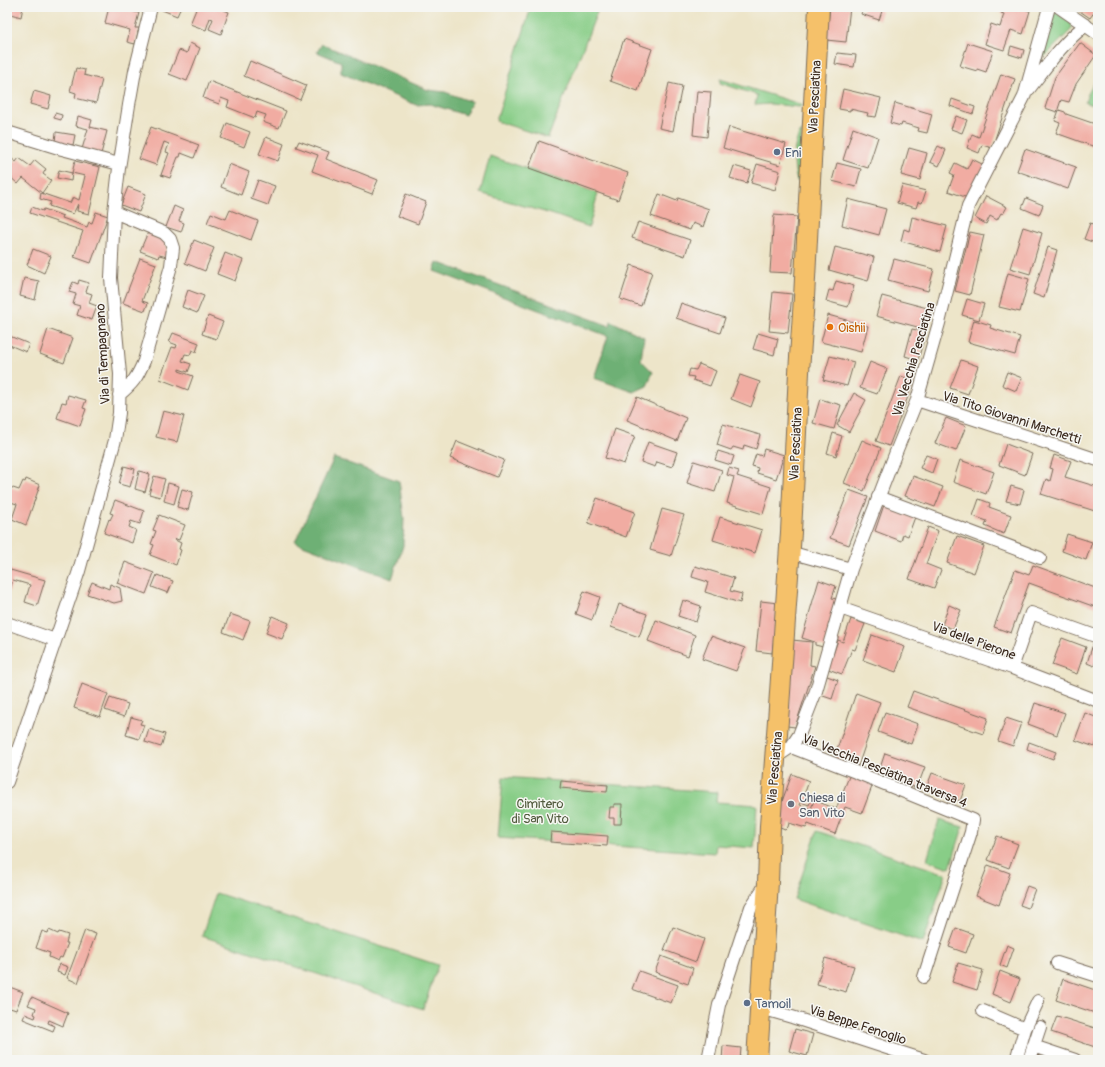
<svg xmlns="http://www.w3.org/2000/svg" width="1105" height="1067" viewBox="0 0 1105 1067" font-family="Pangolin,sans-serif">
<style>
.green{fill:#88cd87;stroke:#627c52}
.forest{fill:#6eb074;stroke:#546d49}
.building{fill:#f1aca2}
.lines{fill:none;stroke-linecap:round;stroke-linejoin:round}
.street-casing{stroke:#796b5a;stroke-width:14}
.primary-casing{stroke:#796b5a;stroke-width:22}
.street{stroke:#fff;stroke-width:12}
.primary{stroke:#f5c16b;stroke-width:20}
.service-dot{fill:#5c6f8a;stroke:#f6f6f2;stroke-width:1.5}
.food-dot{fill:#e8710a;stroke:#f6f6f2;stroke-width:1.5}
.worship-dot{fill:#6b7280;stroke:#f6f6f2;stroke-width:1.5}
.labels{text-anchor:middle;stroke-width:3;stroke-linejoin:round;paint-order:stroke}
.street-label{font-size:13px;fill:#3b2a1e;stroke:#f6f6f2}
.service-label{font-size:13px;fill:#4e5e75;stroke:#f6f6f2;text-anchor:start}
.food-label{font-size:13px;fill:#c56008;stroke:#f6f6f2;text-anchor:start}
.worship-label{font-size:13px;fill:#5b616d;stroke:#f6f6f2;text-anchor:start}
.park-label{font-size:13px;fill:#525b3e;stroke:#f6f6f2}
</style>
<rect width="100%" height="100%" fill="#f6f6f2"/>
<filter id="ink" filterUnits="userSpaceOnUse"><feTurbulence type="fractalNoise" baseFrequency=".025" numOctaves="2"/><feDisplacementMap in="SourceGraphic" scale="8" xChannelSelector="R" yChannelSelector="G"/><feConvolveMatrix kernelMatrix="1 2 1 2 8 2 1 2 1" color-interpolation-filters="sRGB"/></filter>
<filter id="wash" filterUnits="userSpaceOnUse"><feTurbulence type="fractalNoise" baseFrequency=".012" numOctaves="4" result="noise"/><feDisplacementMap in="SourceGraphic" scale="16" xChannelSelector="R" yChannelSelector="G"/><feGaussianBlur stdDeviation="0.9" result="paint"/><feColorMatrix in="noise" values="0 0 0 0 0 0 0 0 0 0 0 0 0 0 0 0 0 1.4 0 .05"/><feComposite in="paint" operator="in"/></filter>
<g filter="url(#wash)">
<rect width="100%" height="100%" fill="#ede5c9"/>
<!-- green -->
<path class="green" d="M531,7H599L548,138L496,121Z
M1054,13H1057L1071,23L1072,27L1070,31L1040,61L1053,14Z
M1098,78V107L1085,102L1090,89Z
M720,79L803,105L799,107L770,104L755,105L757,95L720,83Z
M802,130L799,180L797,181C793,166 792,143 802,130Z
M490,156L598,193L589,227L551,214L480,193Z
M503,777L717,792L716,802L757,805L754,848L716,845L715,853L498,838Z
M939,820L963,827L950,868L927,860Z
M817,831L946,874L923,943L794,899Z
M216,893L438,965L423,1009L202,936Z"/>
<!-- forest -->
<path class="forest" d="M322,44L428,90L445,92L472,102L465,115L430,104L416,105L341,73V62L317,52Z
M437,262L610,326L611,321L644,337L641,360L653,372L647,386L634,392L594,378L608,336L434,271Z
M334,458L399,481L404,518L403,546L392,579L295,542Z"/>
<g id="blocks">
<!-- building -->
<path class="building" d="M7,7H23L21,17L7,13Z
M109,7H114L139,13L135,28H139L135,44L127,42L130,30L105,23Z
M163,7H181L177,16L162,10Z
M197,7H216L229,12L221,34L209,29L213,19L210,18L206,30L190,24Z
M830,7H850L846,42L826,40Z
M864,7H871L882,11L879,20L861,14Z
M1003,7H1018L1030,11L1023,34L1011,30L1004,50L985,44L991,24L1000,27L1004,14L1001,13Z
M1074,7H1098L1090,18Z
M624,39L652,49L638,91L610,81Z
M190,43L200,48L187,81L169,74L179,50L187,53Z
M968,43L993,51L986,72L977,69V71L960,66Z
M1080,43L1096,55L1076,84L1069,102L1061,100L1057,112L1045,108L1055,77Z
M1011,46L1024,50L1022,58L1009,54Z
M837,53L856,55L854,67L835,64Z
M250,61L306,85L300,100L244,76Z
M76,68L85,70L84,75L102,80L96,103L75,98L76,93L70,91Z
M1001,74L1015,79L992,148L982,145L979,153L967,148L972,134L979,137Z
M209,81L286,111L279,128L263,122L266,115L257,112L255,118L227,107L229,101L221,98L219,104L203,98Z
M669,83L682,86L673,131L659,128Z
M843,89L881,98L876,117L867,116L868,113L850,109V111L839,109Z
M34,91L51,96L48,109L30,104Z
M697,91L711,92L707,137L693,135Z
M952,99L975,107L973,114L950,106Z
M895,103L932,114L927,133L918,131L919,128L902,123L901,126L890,123Z
M1059,110L1065,112L1066,114L1098,125V148L1056,133L1060,123L1055,121Z
M55,113L62,115L61,120L54,118Z
M78,116L92,120L90,127L107,131L101,154L82,149L88,129L76,126Z
M956,116L967,120L962,133L951,129Z
M227,123L250,132L244,147L221,138Z
M151,127L199,145L194,158L181,153L180,157H178L170,178L161,175L169,153L166,152L169,144L164,142L156,165L139,159Z
M729,127L786,144L780,165L723,148Z
M853,128L878,137L868,168L843,160Z
M56,132L75,135L73,145L55,142Z
M266,137L284,144L278,161L259,154Z
M299,141L329,152L326,159L378,180L372,194L312,171L318,155L296,147Z
M539,141L628,173L618,200L529,168Z
M938,146L946,150L939,166L930,162Z
M909,148L927,153L920,180L901,175Z
M1025,149L1076,167L1068,189L1017,171Z
M7,155L16,162L19,158L30,166L35,160L46,169L43,174L51,180L42,193L23,178L18,184L8,175L7,177Z
M972,159L986,166L968,198L948,191L954,175L950,173L955,163L967,169Z
M75,161L100,167L89,214L77,211L78,204L73,214L49,206L51,202L40,199L41,193L70,203L73,197L79,200L85,176L72,173Z
M837,163L861,169L856,187L832,181Z
M229,164L249,172L241,195L221,187Z
M757,164L780,171L775,190L751,183Z
M734,166L751,171L747,183L730,178Z
M59,170L72,173L71,181L57,178Z
M258,180L275,186L268,205L251,199Z
M902,185L926,191L922,203L918,202L916,208L897,203Z
M128,187L146,194L139,212L121,205Z
M406,194L426,202L418,224L397,216Z
M659,194L677,201L678,198L709,209L703,227L693,223L690,230L651,216Z
M986,196L1007,207L1003,214L1001,213L997,220L990,216L986,224L975,218Z
M1026,198L1043,205L1039,215L1022,208Z
M848,199L886,209L879,235L842,225Z
M174,206L183,210L179,221L184,223L181,232L166,227Z
M32,207L43,211L44,209L63,216L62,218L87,227L89,222L92,223L96,212L108,216L91,263L74,257L83,231L30,213Z
M230,210L258,221L251,240L207,223L211,213L226,219Z
M774,215L797,217L792,273L770,272Z
M912,217L947,226L940,252L901,241L904,229L909,231Z
M638,222L690,240L685,256L632,238Z
M1090,223L1098,226V244L1084,239Z
M1023,227L1042,233L1030,274L1010,268Z
M148,232L166,239L167,257L159,255L158,258L140,251Z
M970,232L984,235L970,295L955,291Z
M194,240L214,248L205,271L185,263Z
M835,247L874,257L868,281L829,270Z
M1048,247L1057,250L1044,298L1033,294Z
M33,249L51,256L44,273L27,265Z
M225,253L243,260L235,281L217,274Z
M140,258L156,264L142,301L148,303L145,311L123,303Z
M894,259L934,269L928,291L888,280Z
M631,265L652,272L641,306L620,299Z
M1008,273L1029,279L1020,312L999,307Z
M24,278L39,281L35,300L20,296Z
M79,280L89,283L86,292L92,294L89,303L97,306L92,320L77,315L80,306L73,304L76,294L69,292L73,282L78,284Z
M836,281L854,286L848,307L826,301L829,290L833,291Z
M188,290L204,296L197,313L182,307Z
M773,292L792,294L788,333L769,331Z
M882,296L931,309L925,329L876,316Z
M967,299L984,304L979,320L962,315Z
M681,303L725,318L720,333L676,318Z
M828,315L868,326L861,352L821,342Z
M208,316L223,322L216,339L202,334Z
M974,320L991,325L990,328L1020,337L1015,355L968,342Z
M48,329L73,338L64,363L40,354Z
M912,329L926,332L918,360L905,356Z
M173,333L199,343L196,352L192,350L190,355L185,354L182,361L191,364L188,372L179,369V371L193,376L188,390L160,379L172,347L176,348L177,345L169,342Z
M758,333L778,339L774,355L753,349Z
M7,335L29,344L26,352L7,344Z
M830,356L854,362L847,386L823,380Z
M961,360L978,366L968,394L950,388Z
M870,362L887,369L877,394L860,388Z
M699,364L716,371L710,386L693,380L694,377L688,376L690,369L696,370Z
M1007,372L1022,378L1016,391L1002,385Z
M740,375L760,382L751,407L731,399Z
M901,376L914,381L889,446L876,441Z
M854,393L866,400L849,432L837,425Z
M68,395L86,400L83,408L86,409L80,426L57,418L62,402L66,403Z
M637,397L686,418L677,441L627,420Z
M820,399L841,405L834,429L813,423Z
M163,411L184,416L177,442L156,437Z
M946,418L966,426L956,451L935,443Z
M723,424L760,435L756,449L744,445L743,450L733,447L731,450L717,445Z
M615,429L635,436L624,464L605,458Z
M833,433L842,436L836,456L827,453Z
M862,440L881,448L864,491L844,483Z
M457,441L504,460L497,477L450,458Z
M648,442L677,452L672,467L657,462L655,467L641,462Z
M1006,444L1032,454L1025,475L999,465Z
M764,449L784,455L776,479L757,473L758,468L752,466L756,454L762,456Z
M718,451L734,456L731,465L715,460Z
M926,455L937,459L932,473L920,468Z
M1054,455L1071,461L1065,477L1098,487V512L1041,494L1046,479L1050,481L1053,469L1050,468Z
M960,460L994,472L986,494L953,482Z
M694,461L722,470L715,492L687,483Z
M124,466L135,469L130,487L119,484Z
M729,468L739,471L737,476L771,487L763,514L727,503L734,477L727,475Z
M139,471L150,474L145,492L135,489Z
M154,476L165,479L160,497L149,494Z
M913,476L943,487L935,507L905,496Z
M26,479L40,485L26,525L12,519L17,504L7,501V486L19,490L23,481L25,482Z
M168,483L179,486L174,504L164,501Z
M1011,486L1024,490L1020,504L1006,501Z
M182,489L193,492L188,510L177,507Z
M849,490L868,497L849,545L830,538Z
M597,498L635,512L626,537L588,523Z
M979,499L990,503L989,507L1011,515L1004,534L985,526L987,521L973,516Z
M115,500L144,511L140,524L131,521L129,527L136,530L132,543L104,533L109,519L110,520L113,514L110,513Z
M884,505L915,517L908,536L903,534L901,541L875,531Z
M662,509L684,515L671,556L650,550Z
M159,515L185,525L179,540L176,539L175,540L181,543L179,549L181,550L176,565L150,555L154,545L151,544L156,531L153,530Z
M720,517L762,530L755,553L713,540Z
M928,527L938,531L926,564L941,570L934,588L909,579Z
M1067,534L1092,542L1086,560L1062,551Z
M957,536L984,546L974,573L947,563Z
M125,562L154,573L146,594L117,583Z
M1033,565L1098,589V608L1029,583L1011,633L994,627L1015,570L1029,575Z
M695,566L734,578L730,591L742,594L740,603L705,592L708,582L692,577Z
M7,569L45,580L37,606L25,602L30,585L13,580L7,597Z
M157,575L173,581L168,593L152,587Z
M819,580L836,586L832,598L838,599L827,648L815,645V642L802,638Z
M92,582L109,589L110,584L120,588L122,601L114,603L87,594Z
M584,591L600,597L592,620L576,614Z
M683,600L701,606L696,622L678,616Z
M761,601L778,603L772,653L756,651Z
M619,604L647,614L639,637L611,627Z
M949,605L961,610L953,629L942,625Z
M230,614L250,621L243,640L223,632Z
M272,616L289,623L282,639L266,633Z
M851,619L865,624L855,650L852,649L842,674L828,669L838,640L843,642Z
M656,620L695,635L688,656L648,641Z
M872,635L905,647L896,672L863,660Z
M711,636L745,648L736,671L702,659Z
M1062,638L1086,647L1077,674L1052,665Z
M792,640L812,642L810,665L815,666L795,727L787,726Z
M1093,644L1098,645V656L1094,666L1087,663Z
M827,676L838,680L832,699L820,695Z
M82,684L108,694L100,717L74,708Z
M913,691L988,718L983,734L907,707Z
M856,693L880,702L858,766L834,758Z
M110,698L128,704L124,717L105,710Z
M1035,703L1065,713L1057,735L1028,724Z
M885,712L918,724L911,744L878,732Z
M1085,713L1098,718V738L1095,747L1075,740Z
M131,717L142,720L140,724L144,725L139,739L126,735Z
M1006,718L1021,723L1013,746L998,741Z
M149,729L165,734L161,747L145,742Z
M1029,742L1056,752L1053,759L1027,749Z
M885,753L925,767L917,788L878,774Z
M932,773L966,785L960,801L926,789Z
M792,774L809,781L804,795L812,798L809,805L801,802L800,805L811,809L814,800L836,809L850,774L873,784L862,813L845,807L835,834L808,824L806,828L789,823L788,827L785,830L780,828V824L781,819L776,818Z
M561,781L608,785L607,792L560,788Z
M614,804H622L621,824H614V818H609L610,807H614Z
M551,832L608,836L607,846L550,842Z
M997,836L1018,844L1009,868L988,860Z
M988,865L1010,873L999,905L976,896Z
M1027,886L1035,889L1028,908L1020,905Z
M673,927L704,939L696,962L664,950Z
M956,928L973,934L966,953L949,947Z
M49,930L58,934L59,932L68,935L66,943H68L62,958L60,957L58,961L49,957L50,953L36,948L42,931L48,933Z
M85,930L96,934L78,983L67,978Z
M1007,945L1014,948L1007,968L1000,965Z
M661,956L693,968L688,984L655,972Z
M825,958L854,966L846,992L817,984Z
M958,963L983,970L977,990L952,982Z
M60,964L68,967L65,975L57,972Z
M639,971L678,985L671,1003L632,989Z
M1000,971L1020,979L1011,1002L992,994Z
M1063,979L1098,991V1014L1056,1000Z
M7,986L23,992L16,1010L7,1007Z
M32,997L68,1013L63,1026L49,1020L48,1023L55,1026L53,1031L23,1019L25,1014L35,1018L36,1015L34,1014L36,1008L28,1005Z
M1057,1016L1098,1029V1048L1051,1032Z
M795,1029L813,1034L807,1056L789,1051Z
M723,1046L741,1048L740,1060H722Z"/>
</g>
</g>
<g filter="url(#ink)">
<use href="#blocks" fill-opacity="0" stroke="#796b5a" stroke-width="1"/>
<g class="lines">
<defs>
<path id="street" d="M1059,7L1098,34
M1029,89C1046,67 1063,42 1086,25
M7,132L62,149L119,164
M114,212L164,233L170,239L173,248L171,266L144,361C137,378 133,383 119,395
M917,400L1098,460
M878,497L1040,558
M789,552L851,569
M840,608L1012,668L1098,701
M7,623L55,640
M1012,668L1031,613L1098,637
M791,747L853,771L973,820L971,832L924,977
M776,757L791,747L799,735L816,691L851,569L896,452L917,400L939,323L968,206L1024,97L1049,7
M7,782L79,571L115,440L119,413L120,374L111,278L114,212L119,168L129,105L135,71L151,7
M1057,963L1098,976
M761,1008L792,1017L924,1060
M983,1011L1025,1029
M1033,1046L1075,1060
M708,1060L719,1005L751,907L766,884
M1016,1060L1025,1029L1038,1001
M1029,1060L1040,1027"/>
<path id="primary" d="M757,1060L768,882L770,826L779,707L791,532L799,372L804,298L814,103L819,7"/>
</defs>
<!-- street casing -->
<use href="#street" class="street-casing"/>
<!-- primary casing -->
<use href="#primary" class="primary-casing"/>
<!-- street -->
<use href="#street" class="street"/>
<!-- primary -->
<use href="#primary" class="primary"/>
</g>
</g>
<!-- markers -->
<g class="service-dot">
<circle cx="777" cy="152" r="4"/>
<circle cx="747" cy="1003" r="4"/>
</g>
<circle class="food-dot" cx="830" cy="327" r="4"/>
<circle class="worship-dot" cx="791" cy="804" r="4"/>
<g class="labels">
<!-- street labels -->
<g class="street-label">
<text transform="translate(814 97) rotate(-87)" y="5">Via Pesciatina</text>
<text transform="translate(102 354) rotate(-93)" y="5">Via di Tempagnano</text>
<text transform="translate(913 359) rotate(-73)" y="5">Via Vecchia Pesciatina</text>
<text transform="translate(1012 417) rotate(18)" y="5">Via Tito Giovanni Marchetti</text>
<text transform="translate(795 444) rotate(-87)" y="5">Via Pesciatina</text>
<text transform="translate(974 640) rotate(20)" y="5">Via delle Pierone</text>
<text transform="translate(774 768) rotate(-85)" y="5">Via Pesciatina</text>
<text transform="translate(885 770) rotate(22)" y="5">Via Vecchia Pesciatina traversa 4</text>
<text transform="translate(858 1024) rotate(18)" y="5">Via Beppe Fenoglio</text>
</g>
<!-- service labels -->
<g class="service-label">
<text x="785" y="157">Eni</text>
<text x="755" y="1008">Tamoil</text>
</g>
<!-- food labels -->
<g class="food-label">
<text x="838" y="332">Oishii</text>
</g>
<!-- worship labels -->
<g class="worship-label">
<text x="799" y="802">Chiesa di<tspan x="799" dy="15">San Vito</tspan></text>
</g>
<!-- park labels -->
<g class="park-label">
<text x="540" y="808">Cimitero<tspan x="540" dy="15">di San Vito</tspan></text>
</g>
</g>
<!-- margin -->
<rect width="1105" height="1067" fill="none" stroke="#f6f6f2" stroke-width="24"/>
</svg>
